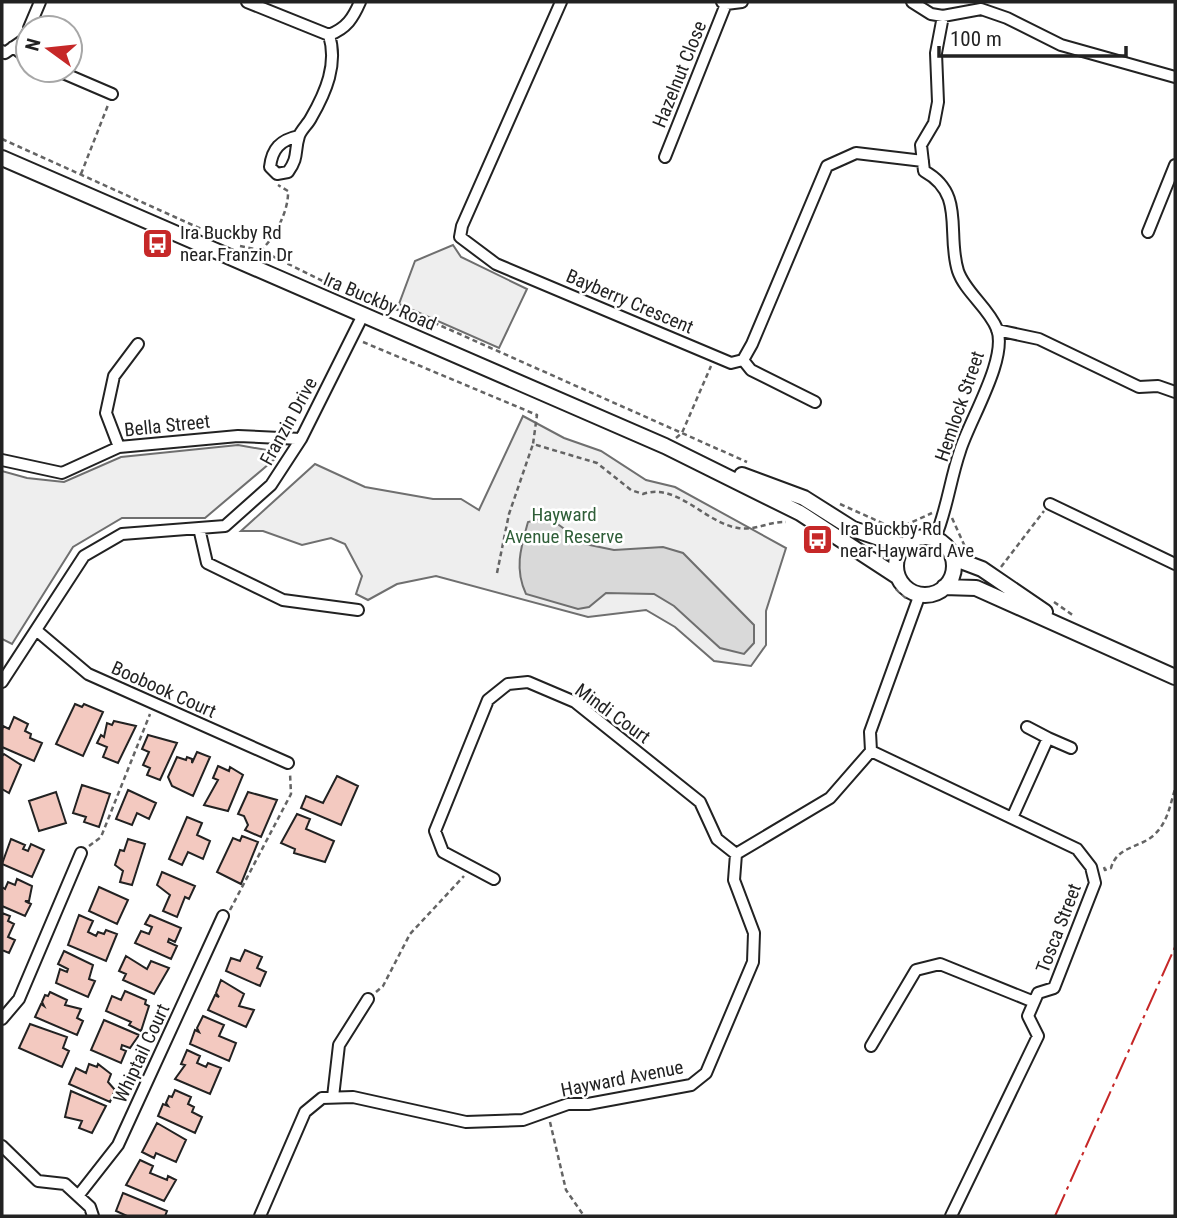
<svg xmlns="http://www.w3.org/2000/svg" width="1177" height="1218" viewBox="0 0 1177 1218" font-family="'Roboto Condensed',sans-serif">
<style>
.green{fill:#eee;stroke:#6f6f6f;stroke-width:2}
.water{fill:#d9d9d9;stroke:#6f6f6f;stroke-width:2}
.building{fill:#f3c9c0;stroke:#222;stroke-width:2}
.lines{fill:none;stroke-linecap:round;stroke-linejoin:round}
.minor-casing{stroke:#222;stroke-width:14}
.tertiary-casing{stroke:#222;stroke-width:18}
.path{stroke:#646464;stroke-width:2.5;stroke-dasharray:5 3.5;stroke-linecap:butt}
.minor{stroke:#fff;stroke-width:10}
.tertiary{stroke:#fff;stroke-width:14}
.power{stroke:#c62828;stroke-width:2;stroke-dasharray:24 5 3.5 5;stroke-linecap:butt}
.labels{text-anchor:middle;stroke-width:5;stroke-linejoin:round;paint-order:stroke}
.street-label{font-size:19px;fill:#222;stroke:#fff}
.poi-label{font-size:19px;fill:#222;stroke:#fff;text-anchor:start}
.park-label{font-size:19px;fill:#2f5e38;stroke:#fff}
</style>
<rect width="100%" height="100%" fill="#fff"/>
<!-- green -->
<path class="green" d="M453,245L461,257L527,289L499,348L399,304L415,261Z
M523,416L564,438L601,451L646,480L675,487L786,548L766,611V645L751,666L714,661L675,627L646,610L588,617L436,576L397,584L368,600L356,594L362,576L345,544L331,538L302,545L263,531H241L315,464L365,487L433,499H461L479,510Z
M238,445L278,452L276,458L205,518H122L73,547L12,644L2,639V471L27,478L64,482L121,457Z"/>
<!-- water -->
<path class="water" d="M548,517L585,544L614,550L663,547L683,553L754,625V643L744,654L720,648L674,606L654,594L606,593L589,607L578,609L526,594C514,569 521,547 528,522Z"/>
<!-- building -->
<path class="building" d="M75,704L82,707L84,704L103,712L83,756L56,744Z
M14,717L28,724L25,731L31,734L30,738L42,743L34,761L2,747V730L3,726L9,729Z
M114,721L136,726L118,763L103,757L107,747L97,743L101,735L104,737L107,723L112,725Z
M148,735L177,743L160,780L147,775L150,768L143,765L149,752L142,749Z
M197,752L210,757L193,796L172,786L168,777L177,757L186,760L187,757L192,759V763Z
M4,754L21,765L9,793L2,789V756Z
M218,766L229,771L230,767L243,775L228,811L204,805L218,780L213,778Z
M337,776L358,786L341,825L301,808L306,796L323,803Z
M82,785L110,794L99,827L84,822L86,817L73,813Z
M128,790L156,803L149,819L137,813L132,825L116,819Z
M56,792L66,823L39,831L29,801Z
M248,792L277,800L261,837L245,830L248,825L244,816L238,814Z
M297,814L310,819L306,829L334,841L325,862L294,853L295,849L281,843Z
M187,817L202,823L197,835L210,841L203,859L188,852L182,865L169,859Z
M242,836L258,842L241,884L217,872L233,838L240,841Z
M11,839L25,845L23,849L28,851L31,844L44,850L32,877L2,864Z
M128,839L145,844L132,885L120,882L123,871L115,865L120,850L124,851Z
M162,872L195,886L189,899L185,897L177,917L163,911L170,895L157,885Z
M17,879L32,886L29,901H25L31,904L25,916L2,906V887L5,889L8,882L15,885Z
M99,887L128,900L117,924L89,911Z
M2,913L10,916L8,921L14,924L8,937L15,940L9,953L2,950Z
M79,915L93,921L88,932L96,936L98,932L104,934L106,930L117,934L106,961L68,945Z
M150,915L181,928L175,942L169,939L168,942L177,946L171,959L135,943L141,931L149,934L152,927L145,924Z
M245,950L262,957L257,968L266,972L260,986L226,971L231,958L240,961Z
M64,951L93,965L89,979L95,981L88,997L56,983L60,969L67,972L68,969L58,964Z
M126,956L147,969L151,961L169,968L154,994L123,980L126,974L119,971Z
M221,980L244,994L239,1006L254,1010L246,1027L208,1010L215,995L219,997L216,993Z
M125,991L146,1000L145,1004L149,1006L141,1031L129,1025L131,1022L106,1011L112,996L121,1000Z
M50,992L67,1000L65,1005L81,1009L77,1018L83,1021L77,1035L35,1017L41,1004L44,1006L42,1002L45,995L48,996Z
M203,1016L224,1025L219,1036L236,1043L229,1061L190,1044L195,1030L199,1032L197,1028Z
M104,1020L139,1035L130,1048L122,1045L121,1049L126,1051L121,1063L91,1050Z
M30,1024L67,1037L63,1048L69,1051L62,1067L19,1048Z
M187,1050L200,1056L197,1063L206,1067L208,1063L221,1068L210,1094L175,1079L185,1065L181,1064Z
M89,1064L97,1067L98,1064L111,1074L108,1082L115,1090L110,1102L69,1084L76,1068L86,1073Z
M175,1090L191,1097L188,1104L194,1107L192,1112L202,1117L195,1133L158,1116L163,1104L168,1106L166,1103L169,1096L172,1097Z
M71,1091L106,1106L92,1133L79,1128L82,1121L65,1117Z
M157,1123L186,1140L176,1162L156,1153L154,1158L142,1152Z
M140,1160L153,1166L150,1173L167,1180L168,1176L176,1180L164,1201L126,1185Z
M123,1193L167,1211L165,1216H127L116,1211Z"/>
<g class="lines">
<defs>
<path id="minor" d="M247,2L329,35C347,28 353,18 360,2
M561,2L462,226L460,237L496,264L731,363L743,360L752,344L827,166L856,153L923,161
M722,2L726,4L742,2
M912,2L931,14L943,16L981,9L1007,18L1061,45L1175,77
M29,28L40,2
M13,47L28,58
M2,51L5,53L25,39L28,32
M56,70L112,94
M299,136C280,140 272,149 270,167L277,174L288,172C299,157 294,152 299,136C301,130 308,124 311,118C326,92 338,64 329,35
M665,157L726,4
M1148,232L1175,165
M997,330L1039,339L1139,387L1158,386L1175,392
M743,360L751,370L815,402
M119,447L106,413L114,376L138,344
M2,460L62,473L119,447L238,436L301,439
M1050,504L1175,564
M199,528L207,563L283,600L358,610
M935,538C947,510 950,480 960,451C969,421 1008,359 997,329C989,308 965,292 958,271C946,233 966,194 924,171L921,145L934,123L938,102L936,53L943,16
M36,630L88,674L288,763
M2,682L84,556L122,534L225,526L271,485L301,439L363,315
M1048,738L1071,748
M871,751L1077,849L1091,867L1095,883L1054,988L1038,993L1028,1016L1038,1036L951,1216
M1012,818L1048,738L1027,727
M494,879L443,852L435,831L488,700L508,684L528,682L575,702L700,802L717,839L736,854
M2,1019L19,999L81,853
M871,1046L916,970L940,964L1034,1002
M333,1097L339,1045L368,999
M2,1146L38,1181L65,1184L90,1207L93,1216
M78,1196L118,1145L223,916
M260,1216L305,1112L322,1098L353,1097L466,1122L523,1120L568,1104H588L691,1085L706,1073L753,962L754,933L734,880L736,854L830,798L871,751L870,732L920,594"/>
<path id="tertiary" d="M2,158L665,446L800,513L898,577
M742,475L804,498L853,529L903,546
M896 566a29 29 0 1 1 58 0a29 29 0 1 1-58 0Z
M953,558L982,569L1045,612
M944,587L976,588L1175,677"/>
</defs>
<!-- minor casing -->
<use href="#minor" class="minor-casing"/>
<!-- tertiary casing -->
<use href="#tertiary" class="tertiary-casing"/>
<!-- path -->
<path class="path" d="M2,139L208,232
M81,174L108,105
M240,246L260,250L333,286
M260,251C274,239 289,211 288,191L278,185
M377,306L410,312L747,462
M363,342L537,415L533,444L597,463L631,490L643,494C677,482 705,523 738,528C755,531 770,521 786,522
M676,438L682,433L711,366
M840,504L891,527
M952,518L966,549
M897,529L932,513
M1001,567L1044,511
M497,573L509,514L533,444
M896,589L906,598
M1054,602L1074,616
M89,846L101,837L150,714
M1104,867L1105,870L1111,868C1117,846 1140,848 1154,835C1168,822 1170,805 1175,789
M230,910L291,794L290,773
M376,992L383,986L410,934L464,876
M550,1122L566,1190L584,1216"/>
<!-- minor -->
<use href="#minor" class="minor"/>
<!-- tertiary -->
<use href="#tertiary" class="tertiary"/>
<!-- power -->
<path class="power" d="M1055,1216L1175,947"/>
</g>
<!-- icons -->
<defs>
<symbol id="bus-square" viewBox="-11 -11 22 22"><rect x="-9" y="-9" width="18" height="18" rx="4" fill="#c62828" stroke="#fff"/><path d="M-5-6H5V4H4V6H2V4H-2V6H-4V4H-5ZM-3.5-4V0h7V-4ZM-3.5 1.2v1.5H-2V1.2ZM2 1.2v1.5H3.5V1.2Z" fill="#fff"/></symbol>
</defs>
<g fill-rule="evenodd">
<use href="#bus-square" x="140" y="226" width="35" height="35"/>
<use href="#bus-square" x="800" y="522" width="35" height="35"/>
</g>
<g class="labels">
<!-- street labels -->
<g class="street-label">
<text transform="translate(679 74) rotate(-68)" y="7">Hazelnut Close</text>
<text transform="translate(380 301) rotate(23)" y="7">Ira Buckby Road</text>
<text transform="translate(630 301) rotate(23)" y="7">Bayberry Crescent</text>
<text transform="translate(959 406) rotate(-71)" y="7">Hemlock Street</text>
<text transform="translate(288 421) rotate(-61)" y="7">Franzin Drive</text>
<text transform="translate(167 425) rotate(-6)" y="7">Bella Street</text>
<text transform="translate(164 689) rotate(24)" y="7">Boobook Court</text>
<text transform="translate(613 713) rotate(36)" y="7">Mindi Court</text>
<text transform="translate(1058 928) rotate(-69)" y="7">Tosca Street</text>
<text transform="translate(141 1053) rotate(-65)" y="7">Whiptail Court</text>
<text transform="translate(622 1078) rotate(-11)" y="7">Hayward Avenue</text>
</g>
<!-- poi labels -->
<g class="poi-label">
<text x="180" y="239">Ira Buckby Rd<tspan x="180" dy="22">near Franzin Dr</tspan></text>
<text x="840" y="535">Ira Buckby Rd<tspan x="840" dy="22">near Hayward Ave</tspan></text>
</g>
<!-- park labels -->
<g class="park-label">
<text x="564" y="521">Hayward<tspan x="564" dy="22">Avenue Reserve</tspan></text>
</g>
</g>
<!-- border -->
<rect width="1177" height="1218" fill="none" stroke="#222222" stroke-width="7"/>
<!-- north arrow -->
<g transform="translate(49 49) rotate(285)"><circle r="33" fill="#ffffff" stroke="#a7a7a7" stroke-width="2"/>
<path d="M0-5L12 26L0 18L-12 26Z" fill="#c62828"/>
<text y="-10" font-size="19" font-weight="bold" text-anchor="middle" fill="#222222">N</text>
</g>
<!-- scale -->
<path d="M939 46v10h187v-10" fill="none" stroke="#222222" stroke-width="3.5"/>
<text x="950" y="46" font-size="21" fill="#222222" stroke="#ffffff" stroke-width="5" paint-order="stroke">100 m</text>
</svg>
